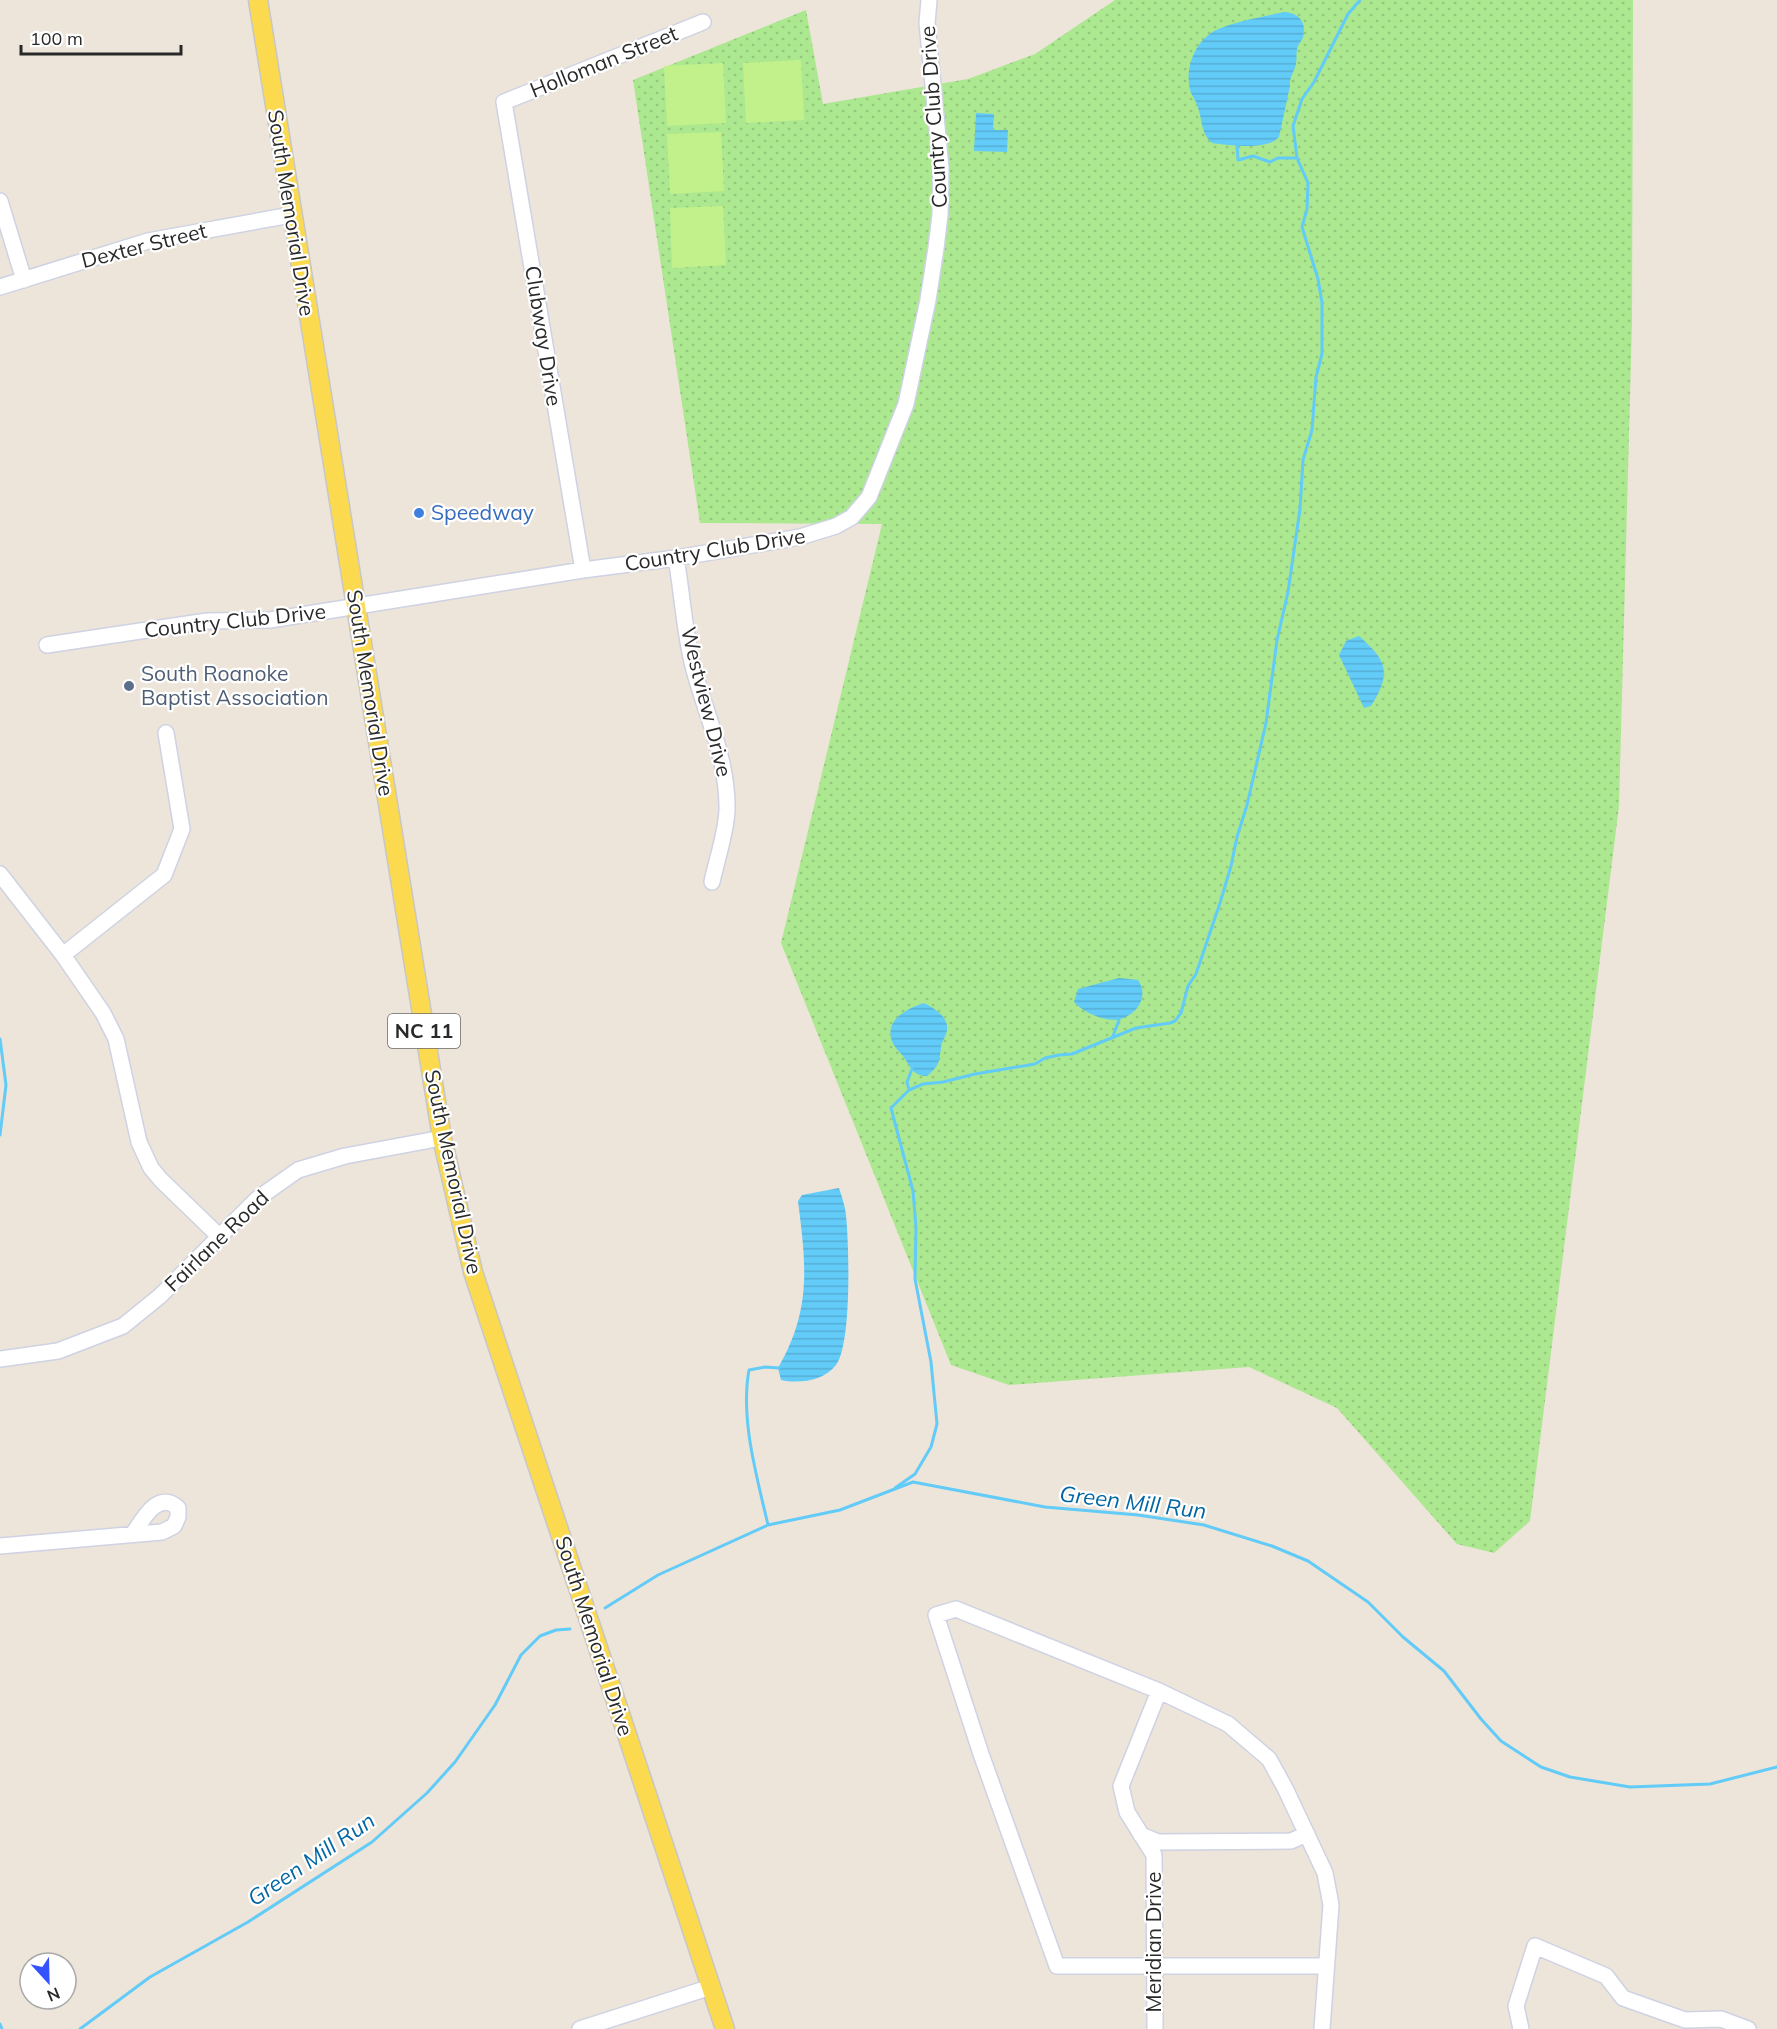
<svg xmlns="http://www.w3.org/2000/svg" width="1777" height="2029" viewBox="0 0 1777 2029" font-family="Mulish,sans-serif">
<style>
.grass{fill:url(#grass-dots)}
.pitch{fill:#c2f18b}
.water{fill:url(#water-rules)}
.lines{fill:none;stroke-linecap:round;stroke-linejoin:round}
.stream{stroke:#62cbf8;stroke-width:3}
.minor-casing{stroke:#ced2e3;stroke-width:18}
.major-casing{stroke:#c7c7c7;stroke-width:21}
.minor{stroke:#fff;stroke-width:15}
.major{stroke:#fcda4f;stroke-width:18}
.shop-dot{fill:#3f7fe0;stroke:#fff;stroke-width:2}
.service-dot{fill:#5c6f8a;stroke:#fff;stroke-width:2}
.labels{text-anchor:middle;stroke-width:4.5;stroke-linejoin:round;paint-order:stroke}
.shield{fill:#fff;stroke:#696969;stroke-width:1.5}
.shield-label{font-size:20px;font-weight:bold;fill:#292929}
.street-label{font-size:21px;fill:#292929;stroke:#fff}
.shop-label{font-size:21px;fill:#366cbe;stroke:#fff;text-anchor:start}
.service-label{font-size:21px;fill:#4e5e75;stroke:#fff;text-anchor:start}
.water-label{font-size:22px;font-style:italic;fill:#0266a4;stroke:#fff}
</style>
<defs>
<pattern id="grass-dots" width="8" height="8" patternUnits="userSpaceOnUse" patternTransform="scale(1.5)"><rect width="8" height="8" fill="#abe890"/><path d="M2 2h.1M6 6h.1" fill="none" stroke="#93c77c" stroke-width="1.8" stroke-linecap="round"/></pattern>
<pattern id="water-rules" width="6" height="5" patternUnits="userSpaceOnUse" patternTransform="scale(1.5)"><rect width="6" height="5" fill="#62cbf8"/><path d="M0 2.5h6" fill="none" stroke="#55aed5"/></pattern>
</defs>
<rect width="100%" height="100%" fill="#ede5d9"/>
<!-- grass -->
<path class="grass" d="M1115,0H1633L1632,322L1619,806L1530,1521L1494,1553L1457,1544L1337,1408L1249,1367L1009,1385L951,1365L781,943L882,524L700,523L633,80L806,10L823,104L968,79L1035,54Z"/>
<!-- pitch -->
<path class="pitch" d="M801,60L804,120L746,123L743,63Z
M723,63L726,123L667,126L664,66Z
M721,132L724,191L670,194L667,134Z
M723,206L726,265L672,268L670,208Z"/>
<!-- water -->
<path class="water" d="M1284,12C1298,13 1307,21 1303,37C1302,41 1297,45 1297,50C1296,54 1297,59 1296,64C1294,73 1289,77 1290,86L1279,137C1267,151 1230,145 1212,143C1200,132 1203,120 1197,105C1196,101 1193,97 1191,93C1183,68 1196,37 1221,28C1241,20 1263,17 1284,12Z
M976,113L994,114L993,130H1008L1007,152L974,151Z
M1359,636C1387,661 1392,672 1371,706L1364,708L1339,655L1346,641Z
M1119,978L1138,980C1149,995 1138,1015 1120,1019C1106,1023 1083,1012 1074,1002L1078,989Z
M924,1003C934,1008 949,1017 947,1030C946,1037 941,1042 941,1048C939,1063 939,1066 927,1076C913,1076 910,1066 903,1056C899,1051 894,1047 892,1041C884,1020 908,1008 924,1003Z
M839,1188C842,1197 845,1206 846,1215C849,1244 852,1344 836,1365C824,1381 799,1384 781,1380L778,1368C812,1309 806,1265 798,1201L802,1195Z"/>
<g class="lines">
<!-- stream -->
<path class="stream" d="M1237,145L1238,160L1253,156L1270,162L1278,158H1297
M1113,1036L1119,1020L1118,1018
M0,1039L6,1085L0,1135
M909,1090L907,1082L912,1069
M895,1488L915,1474L931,1447L937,1424L931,1362L915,1279L916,1227L913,1191L891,1108L909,1090L923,1084L943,1082L975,1074L1035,1064L1045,1058L1059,1055L1072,1054L1136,1028L1170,1023L1175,1021L1181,1013L1188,986L1196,974L1220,903L1231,866L1237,837L1247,805L1266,723L1277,640L1288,592L1300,509L1303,460L1312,430L1316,377L1322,354V303L1318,279L1302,227L1307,209L1308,183L1297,158L1293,126L1302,99L1314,82L1348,14L1360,0
M768,1525C757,1477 740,1419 749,1370L765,1367L779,1368
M605,1608L658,1575L768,1525L840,1510L913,1482L1045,1507L1138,1515L1204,1525L1272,1546L1308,1561L1368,1602L1403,1637L1444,1671L1481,1719L1501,1741L1541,1767L1570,1777L1630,1787L1710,1784L1777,1767
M0,2024L2,2029
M80,2029L150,1977L248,1922L372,1842L427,1793L455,1762L495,1705L521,1655L540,1636L556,1630L570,1629"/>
<defs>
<path id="minor" d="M0,201L24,280
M0,287L148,241L291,215
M676,558C682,592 684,628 692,662C704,712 728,757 727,810C726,834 717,858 712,882
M583,570L504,102L703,22
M47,645L207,621L270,620L583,570L676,558L800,537L836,526L852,517L869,497L906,404L928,300L936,248L940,215L941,168L927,23L929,0
M0,874L63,955L103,1013L116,1039L139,1142L151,1168L161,1180L219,1236
M63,955L164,875L182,829L166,733
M0,1359L58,1351L123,1326L160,1296L257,1199L298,1170L345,1156L442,1138
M0,1546L162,1532L174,1526L178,1517V1508C158,1490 143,1519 133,1534
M1141,1835L1158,1842L1291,1841L1307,1834
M580,2029L711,1987
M1155,2029L1154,1855L1127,1812L1121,1786L1159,1691
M1322,2029L1331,1905L1325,1873L1285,1788L1269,1759L1228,1724L1159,1691L956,1609L936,1615L981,1754L1057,1966H1326
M1521,2029L1516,2006L1535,1946L1606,1976L1623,1998L1685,2020L1721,2019L1748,2029"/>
<path id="major" d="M258,0L442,1138L473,1272L725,2029"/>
</defs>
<!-- minor casing -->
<use href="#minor" class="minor-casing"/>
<!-- major casing -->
<use href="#major" class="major-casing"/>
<!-- minor -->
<use href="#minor" class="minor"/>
<!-- major -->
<use href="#major" class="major"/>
</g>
<!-- markers -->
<circle class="shop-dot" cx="419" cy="513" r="6"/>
<circle class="service-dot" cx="129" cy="686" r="6"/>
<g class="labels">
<!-- shield labels -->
<rect class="shield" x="388" y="1014" width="72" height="34" rx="4.5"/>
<g class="shield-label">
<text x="424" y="1038">NC 11</text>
</g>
<!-- street labels -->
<g class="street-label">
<text transform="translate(604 62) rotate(-22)" y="7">Holloman Street</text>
<text transform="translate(934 117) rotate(-94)" y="7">Country Club Drive</text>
<text transform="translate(291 213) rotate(81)" y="7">South Memorial Drive</text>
<text transform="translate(144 246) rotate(-14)" y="7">Dexter Street</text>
<text transform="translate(543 336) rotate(81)" y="7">Clubway Drive</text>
<text transform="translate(715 550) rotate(-9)" y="7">Country Club Drive</text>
<text transform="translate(235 621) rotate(-6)" y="7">Country Club Drive</text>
<text transform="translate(370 693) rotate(81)" y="7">South Memorial Drive</text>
<text transform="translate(706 702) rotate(76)" y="7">Westview Drive</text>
<text transform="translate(453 1172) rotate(78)" y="7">South Memorial Drive</text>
<text transform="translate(217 1241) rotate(-44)" y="7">Fairlane Road</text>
<text transform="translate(594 1636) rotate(72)" y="7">South Memorial Drive</text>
<text transform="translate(1154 1942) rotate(-90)" y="7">Meridian Drive</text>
</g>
<!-- shop labels -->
<g class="shop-label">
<text x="431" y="520">Speedway</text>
</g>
<!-- service labels -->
<g class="service-label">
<text x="141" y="681">South Roanoke<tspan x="141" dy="24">Baptist Association</tspan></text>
</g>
<!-- water labels -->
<g class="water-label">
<text transform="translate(1133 1502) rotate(7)" y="8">Green Mill Run</text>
<text transform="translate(311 1859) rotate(-34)" y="8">Green Mill Run</text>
</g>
</g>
<!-- north arrow -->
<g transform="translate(48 1981) rotate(158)"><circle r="28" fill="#ffffff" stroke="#a9a9a9" stroke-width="1.5"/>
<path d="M0-4.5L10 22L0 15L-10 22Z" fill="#3452ff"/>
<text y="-9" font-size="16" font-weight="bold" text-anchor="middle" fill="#292929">N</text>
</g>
<!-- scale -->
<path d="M21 45v9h160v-9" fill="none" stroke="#292929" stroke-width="3"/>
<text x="30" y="45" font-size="18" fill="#292929" stroke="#ffffff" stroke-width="4.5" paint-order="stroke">100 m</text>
</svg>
